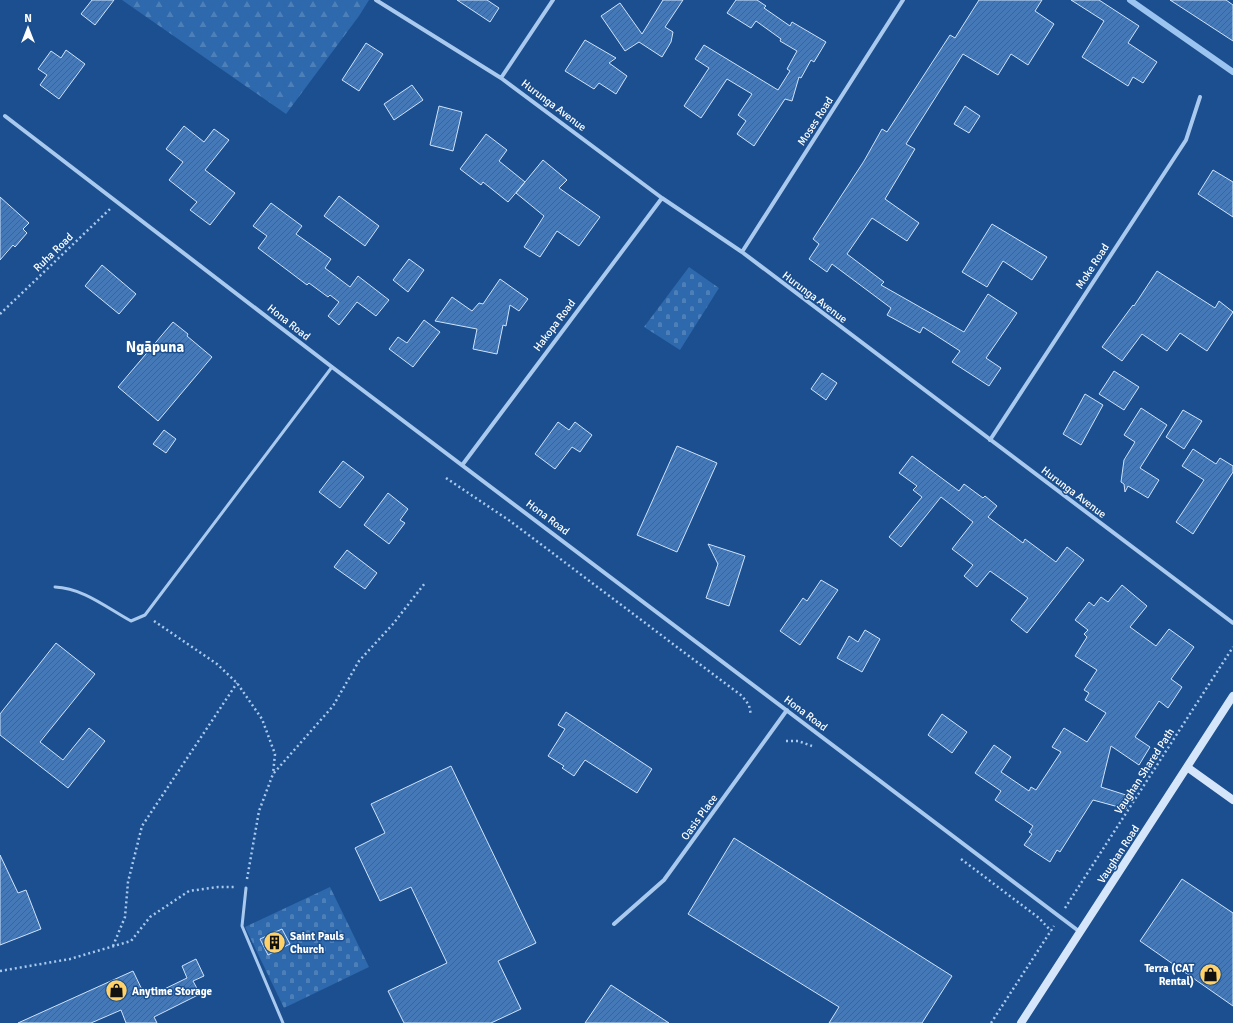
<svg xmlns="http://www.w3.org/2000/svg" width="1233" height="1023" viewBox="0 0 1233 1023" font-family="Signika,sans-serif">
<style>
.forest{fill:url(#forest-firs)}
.cemetery{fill:url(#cemetery-stones)}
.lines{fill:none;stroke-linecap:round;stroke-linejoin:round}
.stream{stroke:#9cc4f0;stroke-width:6}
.building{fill:url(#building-hatch);stroke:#cfe3fa}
.path{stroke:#a9c9ee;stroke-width:2.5;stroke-dasharray:2 3;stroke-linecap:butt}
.lane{stroke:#a9c9ee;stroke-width:3}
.street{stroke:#a9c9ee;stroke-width:4}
.secondary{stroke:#d6e6fa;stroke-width:8}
.labels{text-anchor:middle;stroke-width:3;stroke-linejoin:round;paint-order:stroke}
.street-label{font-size:11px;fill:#fff;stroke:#1b4f8f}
.poi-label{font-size:11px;font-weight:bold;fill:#fff;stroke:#1b4f8f;text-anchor:start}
.district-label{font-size:15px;font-weight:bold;fill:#fff;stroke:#1b4f8f}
</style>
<defs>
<pattern id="forest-firs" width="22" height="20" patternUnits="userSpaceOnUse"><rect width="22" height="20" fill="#2e69ad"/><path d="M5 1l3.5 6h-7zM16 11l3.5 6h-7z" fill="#4d80b9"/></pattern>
<pattern id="cemetery-stones" width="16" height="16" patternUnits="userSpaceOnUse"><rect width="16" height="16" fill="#2e69ad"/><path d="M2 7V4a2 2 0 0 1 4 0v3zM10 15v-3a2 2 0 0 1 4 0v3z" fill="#4d80b9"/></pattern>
<pattern id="building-hatch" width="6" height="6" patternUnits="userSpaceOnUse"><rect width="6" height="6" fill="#4478b7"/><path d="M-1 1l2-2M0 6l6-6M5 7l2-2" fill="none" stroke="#486282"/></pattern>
</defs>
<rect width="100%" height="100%" fill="#1b4f8f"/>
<!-- forest -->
<path class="forest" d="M122,0H369L359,16L286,114Z"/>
<!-- cemetery -->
<path class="cemetery" d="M689,267L719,288L680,350L644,327Z
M330,887L369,967L284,1008L245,927Z"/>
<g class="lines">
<!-- stream -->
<path class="stream" d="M1130,0L1233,72"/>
</g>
<!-- building -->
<path class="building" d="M92,0H114L95,25L81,14Z
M457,0H487L499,8L490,22Z
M663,0H683L665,27L673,32L671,42L662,57L639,42L625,51L601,16L620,3L642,34Z
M736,0H757L766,6L764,8L790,26L792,22L826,42L814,62L811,60L801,78L799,77L792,101L785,99L754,146L737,134L746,121L738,115L752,94L727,79L701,118L684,106L709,68L695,59L704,45L778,90L790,71L787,69L797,51L780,41L781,39L756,21L751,28L727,13Z
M979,0H1042L1035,11L1054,24L1028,65L1011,54L998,75L963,54L906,144L915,149L885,199L919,223L907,241L872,218L847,254L884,282L881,285L964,332L988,294L1017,313L986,358L1001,368L989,386L952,362L960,351L923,327L920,333L887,315L891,308L832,264L827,272L809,259L819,244L813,239L864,161L882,129L887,132L950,35L955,38Z
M1071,0H1099L1139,26L1128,43L1157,62L1143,83L1133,77L1128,86L1082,57L1104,21Z
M1170,0H1226L1233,5V41Z
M585,40L616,58L609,63L627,76L616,94L599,83L594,89L565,71Z
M366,43L383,54L359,91L342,80Z
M66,50L85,64L59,99L40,85L47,75L38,69L51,51L61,58Z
M412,85L423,100L394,120L384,104Z
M439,106L462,112L453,151L430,145Z
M965,106L980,116L969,133L954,124Z
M184,126L204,142L214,129L229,140L205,170L235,193L210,225L190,210L197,202L169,180L183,162L166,149Z
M486,134L507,150L499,161L525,182L508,202L483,182L481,185L460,169Z
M543,160L567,180L559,188L600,217L579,246L557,231L540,257L524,247L544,216L516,193Z
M1213,170L1233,182V217L1198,194Z
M339,196L379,226L365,246L324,216Z
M0,197L29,223L23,229L27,233L15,247L13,245L0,260Z
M271,203L302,226L296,234L331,259L325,268L350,287L358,276L389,300L376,316L357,302L339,325L328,316L339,302L330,295L328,297L309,283L307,285L258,248L267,236L253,226Z
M992,224L1047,257L1032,280L1003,261L987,287L962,272Z
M409,259L424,270L408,292L393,280Z
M102,265L136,294L119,314L85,286Z
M1157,271L1215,308L1219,301L1233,312L1207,351L1180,333L1167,351L1142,334L1122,361L1102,347L1133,305L1134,306Z
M500,279L528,299L519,311L510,305L506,326L503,325L497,354L473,349L477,329L435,321L452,297L472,311L479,303L483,304Z
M424,320L440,332L413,367L389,349L398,337L407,343Z
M173,322L188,334L187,336L212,357L158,421L118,387Z
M1114,371L1139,387L1124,410L1099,394Z
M822,373L837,383L826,400L811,389Z
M1085,394L1103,405L1081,445L1063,434Z
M1141,408L1167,425L1140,468L1159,480L1148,498L1128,486L1125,492L1124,484L1121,482L1124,460L1135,442L1124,435Z
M1183,410L1202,421L1184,449L1166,437Z
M558,422L569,430L575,422L592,435L580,452L572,447L555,469L535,454Z
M164,430L176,439L166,453L153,444Z
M677,446L717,463L677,552L637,535Z
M1193,449L1216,464L1220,458L1233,466V472L1193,534L1176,522L1204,480L1182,466Z
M912,456L959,491L964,484L983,498L985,496L997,506L988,517L1023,543L1025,539L1056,562L1067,547L1084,560L1027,633L1011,620L1028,598L990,571L977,587L964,576L973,565L952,549L973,522L941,497L901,547L889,537L922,497L913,490L917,486L899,473Z
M343,461L364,477L340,508L319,492Z
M388,493L408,509L400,520L405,523L389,544L364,525Z
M708,544L745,556L729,606L706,598L718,564Z
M347,550L377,573L365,589L334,567Z
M821,580L838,590L800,645L780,631L803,598L807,601Z
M1122,585L1147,606L1130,627L1156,646L1169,629L1194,647L1171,679L1182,687L1168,708L1159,701L1135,737L1150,747L1139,765L1111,746L1101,787L1129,796L1126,809L1093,800L1060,852L1057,850L1050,862L1024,845L1032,834L1029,832L1033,826L995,800L1001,791L975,773L994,745L1011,757L1001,772L1029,791L1031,787L1036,790L1061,752L1052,747L1064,728L1087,742L1106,713L1085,700L1089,693L1084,690L1097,670L1075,656L1087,637L1084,634L1088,630L1075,620L1089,602L1094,606L1101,597L1108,602Z
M865,630L880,639L862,672L837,658L849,636L858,642Z
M56,643L95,674L40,742L63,760L89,728L105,741L68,788L0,735V714Z
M566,712L652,769L637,793L585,760L574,776L562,768L564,766L548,756L565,729L558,725Z
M942,714L967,732L952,753L928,735Z
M451,766L536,943L498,961L521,1009L491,1023H404L388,991L447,963L411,887L380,901L355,848L385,833L371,804Z
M734,838L952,976L922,1023H829L839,1007L688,914Z
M0,855L18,893L26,890L41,929L0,945Z
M1182,879L1233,913V1006L1140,941Z
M282,929L290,944L268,955L260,939Z
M196,959L204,976L193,981L200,994L154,1017L157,1023H126L121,1010L91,1023H18L133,971L146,998L187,978L182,966Z
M611,985L669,1023H585Z"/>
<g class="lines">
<!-- path -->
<path class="path" d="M0,314L110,209
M446,478L510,521L742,696L749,705L751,715
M154,621L217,664L237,683L262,719L275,754L273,774
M786,741H798L812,746
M961,859L1039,918L1051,931
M247,879L259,811L273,774L333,706L359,661L393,624L425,583
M1065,908L1233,647
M113,946L125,917L128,882L142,826L237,683
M0,971L70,959L131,941L150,917L189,891L218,887H235
M991,1023L1054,926"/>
<!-- lane -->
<path class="lane" d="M55,587C83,588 107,608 131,621L145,615L332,367
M246,888L242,926L283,1023"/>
<!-- street -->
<path class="street" d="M376,0L501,78L662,198L742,252L1233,623
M501,78L553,0
M5,116L332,367L1080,932
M742,252L903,0
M990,440L1186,140L1200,97
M463,464L662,198
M614,924L664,880L787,710"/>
<!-- secondary -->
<path class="secondary" d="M1187,767L1233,800
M1021,1023L1233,696"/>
</g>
<!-- icons -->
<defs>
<symbol id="building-disc" viewBox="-11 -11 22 22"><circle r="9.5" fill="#ffd166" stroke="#1b4f8f"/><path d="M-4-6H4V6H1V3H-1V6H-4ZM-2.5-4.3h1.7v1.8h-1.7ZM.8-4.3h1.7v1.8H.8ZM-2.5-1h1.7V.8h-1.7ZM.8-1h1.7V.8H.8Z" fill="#111"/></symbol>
<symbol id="shop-disc" viewBox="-11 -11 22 22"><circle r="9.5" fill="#ffd166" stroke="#1b4f8f"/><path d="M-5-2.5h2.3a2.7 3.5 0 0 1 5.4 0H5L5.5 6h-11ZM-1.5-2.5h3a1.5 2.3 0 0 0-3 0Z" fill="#111"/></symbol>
</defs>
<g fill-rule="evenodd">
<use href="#building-disc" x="262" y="930" width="25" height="25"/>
<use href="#shop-disc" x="1198" y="962" width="25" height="25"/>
<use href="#shop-disc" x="104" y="978" width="25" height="25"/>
</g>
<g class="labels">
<!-- street labels -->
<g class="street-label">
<text transform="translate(554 105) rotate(37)" y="4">Hurunga Avenue</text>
<text transform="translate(815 121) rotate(-57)" y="4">Moses Road</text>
<text transform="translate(53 252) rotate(-44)" y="4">Ruha Road</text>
<text transform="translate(1092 266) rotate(-57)" y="4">Moke Road</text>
<text transform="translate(815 297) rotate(37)" y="4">Hurunga Avenue</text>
<text transform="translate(289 322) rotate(38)" y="4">Hona Road</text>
<text transform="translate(554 325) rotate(-53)" y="4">Hakopa Road</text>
<text transform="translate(1074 492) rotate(37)" y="4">Hurunga Avenue</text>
<text transform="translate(548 517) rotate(37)" y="4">Hona Road</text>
<text transform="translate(806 713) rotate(37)" y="4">Hona Road</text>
<text transform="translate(1144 771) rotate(-57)" y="4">Vaughan Shared Path</text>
<text transform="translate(699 817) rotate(-54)" y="4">Oasis Place</text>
<text transform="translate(1118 854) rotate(-57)" y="4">Vaughan Road</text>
</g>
<!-- poi labels -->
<g class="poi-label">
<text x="290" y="940">Saint Pauls<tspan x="290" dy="13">Church</tspan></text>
<text x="1194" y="972" text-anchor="end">Terra (CAT<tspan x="1194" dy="13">Rental)</tspan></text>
<text x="132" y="995">Anytime Storage</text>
</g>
<!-- district labels -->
<g class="district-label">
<text x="155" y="352">Ngāpuna</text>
</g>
</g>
<!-- north arrow -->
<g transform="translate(28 28)" stroke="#1b4f8f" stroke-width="3" paint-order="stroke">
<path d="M0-3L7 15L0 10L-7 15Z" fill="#ffffff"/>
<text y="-6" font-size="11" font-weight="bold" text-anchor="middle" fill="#ffffff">N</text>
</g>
</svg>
